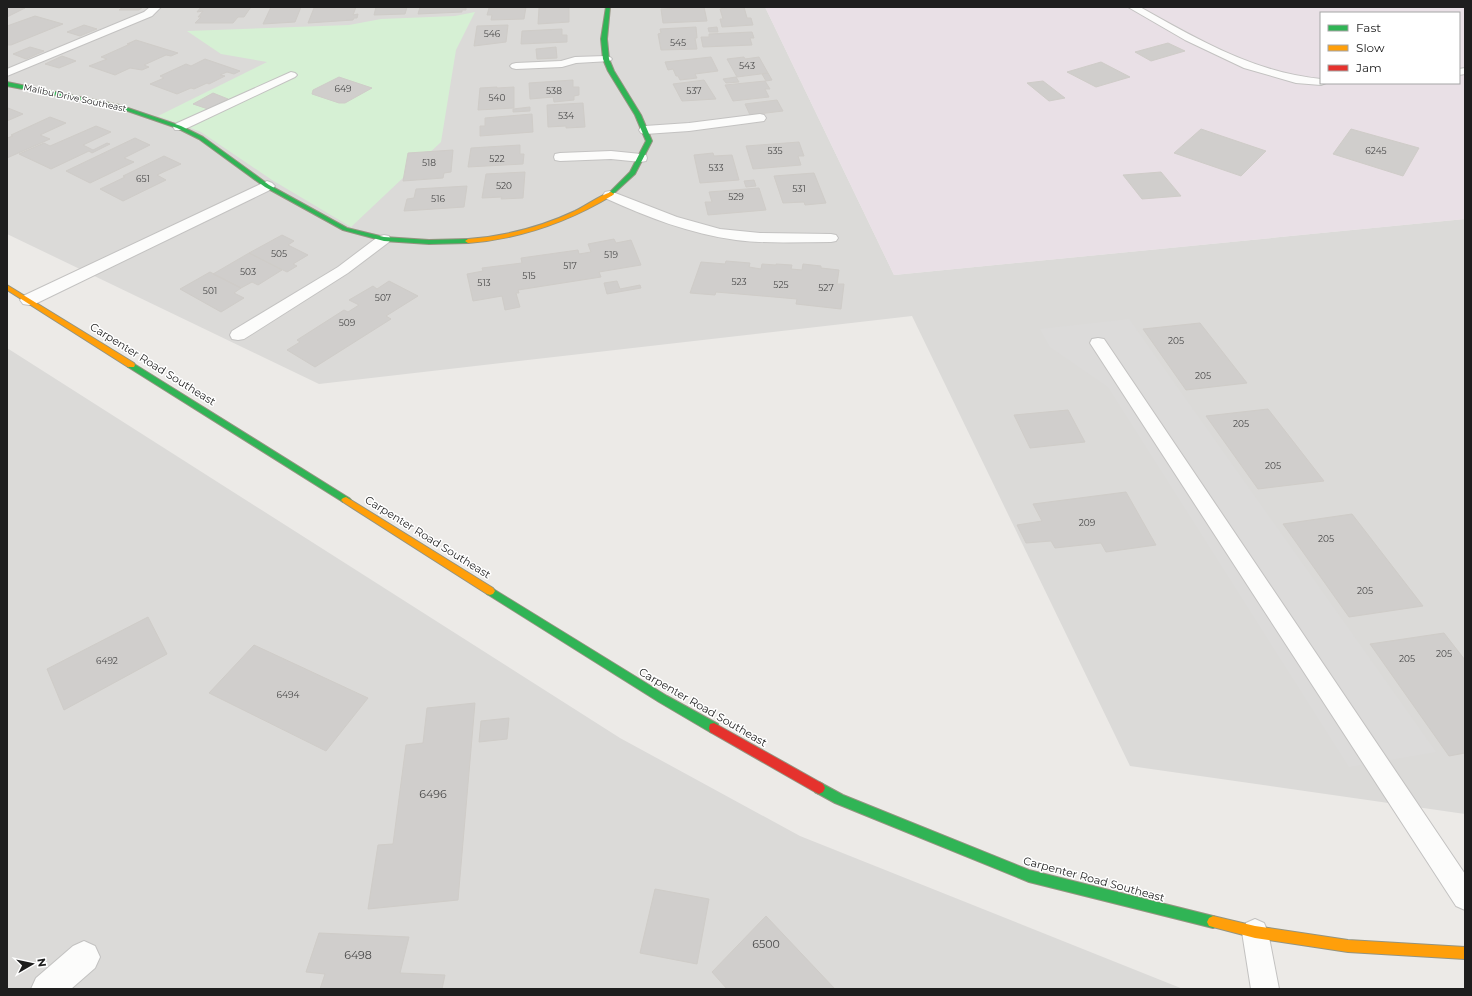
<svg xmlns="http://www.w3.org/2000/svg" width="1472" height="996" viewBox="0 0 1472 996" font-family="Montserrat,sans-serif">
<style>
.residential{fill:#dbdad8}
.industrial{fill:#e9e0e6;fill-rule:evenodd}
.park{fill:#d6f0d4}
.parking{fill:#dcdbda}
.building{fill:#d0cecc;stroke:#cfccc8}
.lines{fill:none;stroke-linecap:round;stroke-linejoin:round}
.lane-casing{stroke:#c3c2c1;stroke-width:2}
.street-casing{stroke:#c3c2c1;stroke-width:2}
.fast-casing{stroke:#949480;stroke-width:2}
.slow-casing{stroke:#949480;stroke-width:2}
.jam-casing{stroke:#949480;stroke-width:2}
.lane{fill:#fcfcfb;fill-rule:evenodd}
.street{fill:#fcfcfb;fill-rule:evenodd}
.fast{fill:#30b455;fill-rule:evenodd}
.slow{fill:#ff9f0a;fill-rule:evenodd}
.jam{fill:#e5322d;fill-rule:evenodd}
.labels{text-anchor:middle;stroke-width:3;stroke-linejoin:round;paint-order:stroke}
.number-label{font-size:9px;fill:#4a4a4a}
.far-street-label{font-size:9px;fill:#1e1e1e;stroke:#fff}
.street-label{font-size:11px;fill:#1e1e1e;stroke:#fff}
.near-number-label{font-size:11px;fill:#4a4a4a}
</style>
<rect width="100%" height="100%" fill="#eceae7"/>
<!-- residential -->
<path class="residential" d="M7,7H765L894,275L1465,219V814L1130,766L912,316L319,384L7,234Z
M7,348L620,738L800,836L1183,989H7Z"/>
<!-- industrial -->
<path class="industrial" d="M765,7H1465V219L894,275ZM1321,13H1459V83H1321Z"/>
<!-- park -->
<path class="park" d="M475,12L456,50L441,142L351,227L272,180L201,132L158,116L267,62L221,54L187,31L349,25L381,19L455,16Z"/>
<!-- parking -->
<path class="parking" d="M1129,319L1436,752L1349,767L1108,387L1050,347L1040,329Z"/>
<!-- building -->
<path class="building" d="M7,7H17L25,8L7,17Z
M123,7H143L139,10H119Z
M201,7H251L244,17H238L233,23H195L201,17H198L203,11L197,12Z
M271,7H301L295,22L263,24Z
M356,7L353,15L358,14L357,18H354L353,20L308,23L314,8Z
M376,7H407L405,14L374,15Z
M420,7H466V10H462V12L418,14Z
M526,7L524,19L491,20L492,15H487L489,8Z
M554,7H569V22L538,24L539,8Z
M704,7L707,21L663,23L661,9Z
M729,7H744L747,18H751L753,25L722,27L720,19H723L720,9Z
M35,16L63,24L11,45H7V26Z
M84,25L97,29L80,36L67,32Z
M508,25L506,42L474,46L477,26Z
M696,27L697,38H695L697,49L661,50L658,34L661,33L660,29Z
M717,27L718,32H709L708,28Z
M562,29V35H567V42L521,44L522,31Z
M752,32L754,38H750L752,45L703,47L701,37H709V34Z
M136,40L178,53L171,56L166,55L144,65L149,67L142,70L130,68L115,75L89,66L107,59L101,57L130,44H127Z
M1168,43L1185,51L1151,61L1135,52Z
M30,47L44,51L26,59L13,54Z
M556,47L557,58L537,59L536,49Z
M62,56L76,61L59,68L45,64Z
M711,57L718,71L695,74L697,78L680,80L678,76H676L673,69L668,70L665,62Z
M744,57L745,59L759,57L768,73L737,77L727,59Z
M205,59L240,71L234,74L227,72L220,75L225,76L209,84L207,83L194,89L191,88L177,94L150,84L164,78L160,76L186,64L191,66Z
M1101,62L1130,77L1096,87L1067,72Z
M768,73L772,80L766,81L762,74Z
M339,77L372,88L345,103H339L312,94L313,90Z
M736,77L739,82L726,83L723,79Z
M573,80V87H579V95L574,96V100L554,102L553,97L530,99L529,83Z
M704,80L716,99L682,101L673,84Z
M765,81L770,89H765L769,97L733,101L725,85Z
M1043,81L1065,98L1049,101L1027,83Z
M497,87V88L514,87V108L478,110L480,88Z
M213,93L228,99L208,109L193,104Z
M777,100L783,111L750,115L745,104Z
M583,103L585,127L566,128V126L548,127L547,105Z
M530,107V111L513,112V109Z
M8,108L23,114L7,121Z
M532,114L533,132L480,136V126H485V118Z
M50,117L66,123L40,135L50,139L7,158V138L13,136L11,135Z
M96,126L111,132L83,145L93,150L107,143L110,144L92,153L89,151L51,169L19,154L44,143L50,146Z
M1201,129L1266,151L1241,176L1174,153Z
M1351,129L1419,148L1403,176L1333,154Z
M135,138L150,145L124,158L134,162L90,183L66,171Z
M799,142L804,156H798L801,165L753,169L746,146Z
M520,145V154H524L523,164L468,167L471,148Z
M453,150L451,172L444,173L443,178L403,181L408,153Z
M713,153L714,156L732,155L739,180L700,183L694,155Z
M164,156L181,164L157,175L166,180L123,201L100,189L125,177L123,176Z
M525,172L523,198L501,199L502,197L482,198L486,174Z
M1161,172L1181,196L1142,199L1123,175Z
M814,173L826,203L805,205L804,202L783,203L774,176Z
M754,180L756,186L746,187L744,181Z
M467,186L464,207L404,211L407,199L414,198L416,189Z
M759,188L766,210L708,215L705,202H712L709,192Z
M282,235L294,241L288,245L308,255L293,264L297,266L287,272L249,253Z
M614,239L616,243L631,240L641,265L599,272L601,277L518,290L519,293H516L520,307L505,310L502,296L473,301L467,274L483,271L482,268L522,263L521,258L578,250L579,254L591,252L588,244Z
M249,253L282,270L258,285L252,282L241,288L213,274Z
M726,261L750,263L749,267L761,269L762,264L776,265V264L792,265L791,269L802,270L803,264L821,266V268L839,270L837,284H844L841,309L796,304L797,299L716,292L715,295L690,293L701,262L725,264Z
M210,272L241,288L234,293L244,298L221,312L180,289Z
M389,281L418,296L386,316L391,319L315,367L287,350L300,342L297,340L344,310L348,312L359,305L349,300L373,286L377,289Z
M617,281L620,289L640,285L641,288L607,294L604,283Z
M1200,323L1247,383L1186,390L1143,329Z
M1268,409L1324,481L1258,489L1206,416Z
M1068,410L1085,442L1030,448L1014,415Z
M1126,492L1156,545L1106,552L1101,543L1055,548L1051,541L1026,543L1017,525L1042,521L1033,504Z
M1352,514L1423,606L1349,617L1283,524Z
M148,617L167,654L64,710L47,669Z
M1444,633L1465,660V753L1449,756L1370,644Z
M254,645L368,698L326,751L209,693Z
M475,703L458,900L368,909L378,845L393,844L406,745L423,743L427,708Z
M509,718L507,739L479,742L481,721Z
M655,889L709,899L697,964L640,953Z
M766,916L835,989H727L712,972Z
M319,933L409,937L400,973L445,975L442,989H320L325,974L306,972Z"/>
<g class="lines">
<defs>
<path id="lane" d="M150,7H161L152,16L7,76V69L144,12Z
M1128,7H1140C1197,39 1255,73 1321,79V83H1326L1321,85L1296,83L1244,68L1185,40Z
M606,56L610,57L612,59L610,61L576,63L562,67L516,69L512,68L510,66L512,64L516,63L561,61L575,57Z
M1465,68V74L1459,75V69Z
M291,72L295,73L297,75L295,77L183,130H175L173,127L175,124Z
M760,114L764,115L766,118L764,121L689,131L645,134L641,133L639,130L641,127L645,126L689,123Z
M611,151L641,154L646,155L647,158L646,161L641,162L611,159L560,161L555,160L554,157L555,154L560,153Z
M610,191L677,217L720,229L760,233L831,234L836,235L838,238L836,241L831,242C799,242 767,244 736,240C690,234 647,217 605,198L603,195L605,192Z
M384,235L389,236L391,239L389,242L348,273L244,339L238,340L232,339L230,335L232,331L338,267L379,236Z
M1098,338L1104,339L1465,874V910L1456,906L1090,343L1092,339Z
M1255,919L1264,923L1268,932L1279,989H1251L1242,932L1246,923Z"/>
<path id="street" d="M267,181L272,183L275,186L272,189L35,304L29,305L23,304L20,300L23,296Z
M84,941L95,946L100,957L95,968L71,989H31L36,978L73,946Z"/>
<path id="fast" d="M606,7H610L607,39L609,59L614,71L641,115L652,141L635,174L611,196L608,194L630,172L646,141L635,115L608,71L603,59L601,39Z
M7,82L119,105L181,126L203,137L269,185L347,228L384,237L429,240L468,239L471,241L468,243L429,244L384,241L343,230L265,187L199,139L177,128L116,107L7,86Z
M131,362L349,498L351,500L349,502H343L128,367L127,365Z
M490,587L667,696L718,724L719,728L718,732L714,733L710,732L659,702L487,594L485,591L487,588Z
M819,782L843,795L1029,870L1213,916L1217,918L1219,922L1217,926L1213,928L1029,882L835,803L815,792L813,788L815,784Z"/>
<path id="slow" d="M611,192L614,194L613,195C568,222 521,239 468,243L465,241L468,239C506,236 541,227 575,211C587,205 599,196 611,192Z
M7,285L134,363L135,365L134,367H128L7,290Z
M346,497L493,588L495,591L493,594L490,595L487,594L343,502L341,500L343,498Z
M1213,916L1255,926L1348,940L1465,947V959L1348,952L1255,938L1209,926L1207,922L1209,918Z"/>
<path id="jam" d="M714,723L823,784L825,788L823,792L819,794L815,792L710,732L709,728L710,724Z"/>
</defs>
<!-- lane casing -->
<use href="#lane" class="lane-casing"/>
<!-- street casing -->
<use href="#street" class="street-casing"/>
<!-- fast casing -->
<use href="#fast" class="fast-casing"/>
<!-- slow casing -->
<use href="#slow" class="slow-casing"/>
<!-- jam casing -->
<use href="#jam" class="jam-casing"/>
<!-- lane -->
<use href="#lane" class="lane"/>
<!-- street -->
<use href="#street" class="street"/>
<!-- fast -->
<use href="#fast" class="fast"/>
<!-- slow -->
<use href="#slow" class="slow"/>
<!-- jam -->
<use href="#jam" class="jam"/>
</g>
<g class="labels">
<!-- number labels -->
<g class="number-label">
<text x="492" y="37">546</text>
<text x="678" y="46">545</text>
<text x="747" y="69">543</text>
<text x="343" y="92">649</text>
<text x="554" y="94">538</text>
<text x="694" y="94">537</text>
<text x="497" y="101">540</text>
<text x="566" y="119">534</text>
<text x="775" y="154">535</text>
<text x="1376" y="154">6245</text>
<text x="497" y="162">522</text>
<text x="429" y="166">518</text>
<text x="716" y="171">533</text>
<text x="143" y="182">651</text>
<text x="504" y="189">520</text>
<text x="799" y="192">531</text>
<text x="736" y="200">529</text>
<text x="438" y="202">516</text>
<text x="279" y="257">505</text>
<text x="611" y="258">519</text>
<text x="570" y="269">517</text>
<text x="248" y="275">503</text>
<text x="529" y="279">515</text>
<text x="739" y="285">523</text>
<text x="484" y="286">513</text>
<text x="781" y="288">525</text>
<text x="826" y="291">527</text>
<text x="210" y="294">501</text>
<text x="383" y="301">507</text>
<text x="347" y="326">509</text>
<text x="1176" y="344">205</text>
<text x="1203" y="379">205</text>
<text x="1241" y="427">205</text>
<text x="1273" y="469">205</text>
<text x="1087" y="526">209</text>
<text x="1326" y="542">205</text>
<text x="1365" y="594">205</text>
<text x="1444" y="657">205</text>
<text x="1407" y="662">205</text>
<text x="107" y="664">6492</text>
<text x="288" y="698">6494</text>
</g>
<!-- far-street labels -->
<g class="far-street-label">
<text transform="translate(75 98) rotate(12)" y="3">Malibu Drive Southeast</text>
</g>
<!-- street labels -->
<g class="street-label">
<text transform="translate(153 364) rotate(32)" y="4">Carpenter Road Southeast</text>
<text transform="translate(428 537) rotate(32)" y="4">Carpenter Road Southeast</text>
<text transform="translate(703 707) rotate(30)" y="4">Carpenter Road Southeast</text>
<text transform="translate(1094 879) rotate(15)" y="4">Carpenter Road Southeast</text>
</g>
<!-- near-number labels -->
<g class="near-number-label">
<text x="433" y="798">6496</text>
<text x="766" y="948">6500</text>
<text x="358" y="959">6498</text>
</g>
</g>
<!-- border -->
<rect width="1472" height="996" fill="none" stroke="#1e1e1e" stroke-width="16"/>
<!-- legend -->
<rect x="1320" y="12" width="140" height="72" fill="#ffffff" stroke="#a5a5a5"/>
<rect x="1328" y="25" width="20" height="6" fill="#30b455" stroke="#a5a5a5"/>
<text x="1356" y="32" font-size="12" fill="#1e1e1e">Fast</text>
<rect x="1328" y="45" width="20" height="6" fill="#ff9f0a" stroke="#a5a5a5"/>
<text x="1356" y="52" font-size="12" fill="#1e1e1e">Slow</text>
<rect x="1328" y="65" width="20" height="6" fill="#e5322d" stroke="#a5a5a5"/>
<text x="1356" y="72" font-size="12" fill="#1e1e1e">Jam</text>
<!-- north arrow -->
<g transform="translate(32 964) rotate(81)" stroke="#ffffff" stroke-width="3" paint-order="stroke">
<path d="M0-3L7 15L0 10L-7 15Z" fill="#1e1e1e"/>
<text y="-6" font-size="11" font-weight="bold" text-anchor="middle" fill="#1e1e1e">N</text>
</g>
</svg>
